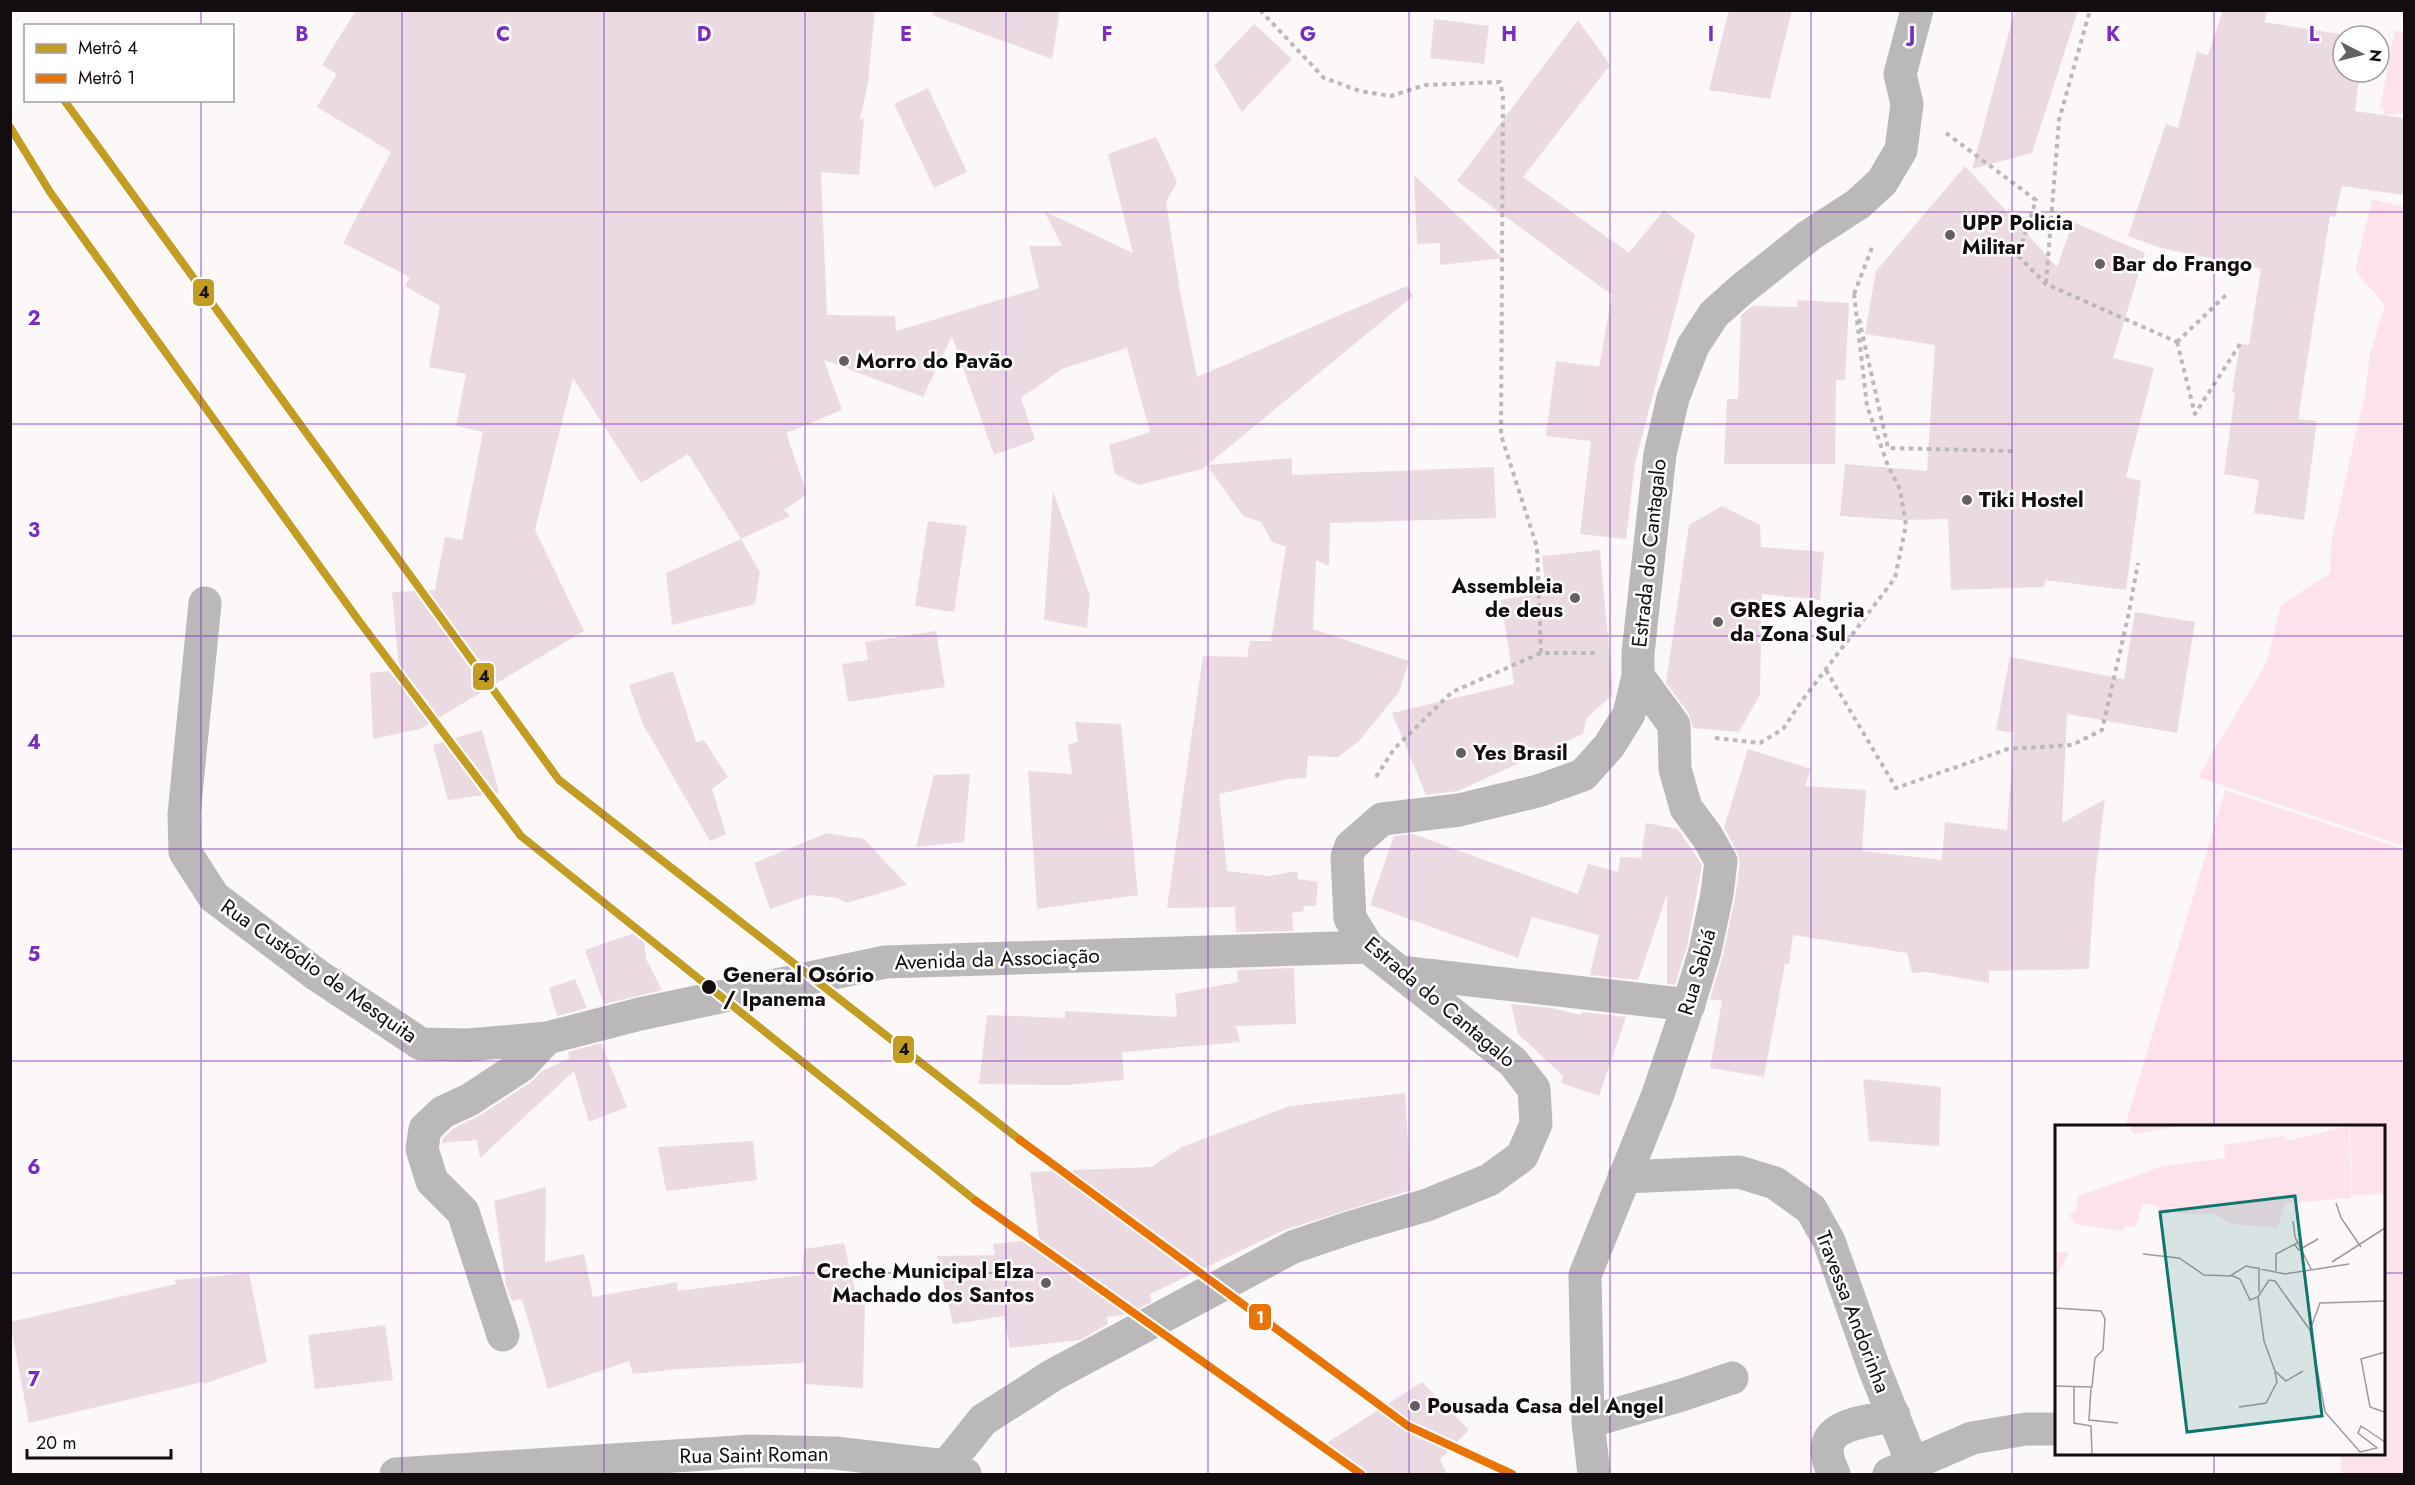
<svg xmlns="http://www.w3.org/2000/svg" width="2415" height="1485" viewBox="0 0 2415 1485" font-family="Jost,sans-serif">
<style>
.green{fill:#fde2ec}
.building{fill:#ecdae2}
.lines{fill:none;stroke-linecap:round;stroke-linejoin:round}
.path{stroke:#bbb8b9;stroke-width:4;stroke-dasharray:4.5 4.5;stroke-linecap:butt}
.minor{stroke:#bbb8b9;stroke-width:33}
.metro-1-casing{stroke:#fff;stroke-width:12}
.metro-2-casing{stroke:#fff;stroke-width:12}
.metro-1{stroke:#c49c22;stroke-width:8}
.metro-2{stroke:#e77405;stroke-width:8}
.grid{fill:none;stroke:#7b2cbf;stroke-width:1.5;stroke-opacity:0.55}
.poi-dot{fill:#655f61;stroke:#fff;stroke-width:2}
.stop-dot{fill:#130d0f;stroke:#fff;stroke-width:2}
.labels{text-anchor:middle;stroke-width:5;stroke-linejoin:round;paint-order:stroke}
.poi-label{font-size:21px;font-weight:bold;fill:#130d0f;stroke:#fff;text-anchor:start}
.street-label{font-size:21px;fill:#130d0f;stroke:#fff}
.stop-label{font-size:21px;font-weight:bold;fill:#130d0f;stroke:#fff;text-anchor:start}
.inset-road{fill:none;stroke:#9f999b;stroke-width:1.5}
.view{fill:#0f766e;fill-opacity:0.15;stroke:#0f766e;stroke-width:3}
.inset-edge{fill:none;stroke:#130d0f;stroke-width:3}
.grid-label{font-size:20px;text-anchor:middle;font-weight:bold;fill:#7b2cbf;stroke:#fff;stroke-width:5;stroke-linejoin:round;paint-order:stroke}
.line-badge{stroke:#fff;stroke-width:2}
.badge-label{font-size:16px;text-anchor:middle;font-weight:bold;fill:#fff}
.pale-badge-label{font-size:16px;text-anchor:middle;font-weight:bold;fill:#111}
</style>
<rect width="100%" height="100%" fill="#fcf7f9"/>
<!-- green -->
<path class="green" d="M2395,30L2404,32V113L2383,115L2384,109L2380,108Z
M2372,199L2404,207V846L2198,777L2267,662L2281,605L2330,573L2331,543L2365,394L2370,354L2385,305L2355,271Z
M2225,790L2404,849V1474H2341V1454H2384V1126H2125Z"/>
<!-- building -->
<path class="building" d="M356,10H875L868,83L860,120L864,118L859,175L821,172L827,315L895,316L896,331L1039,288L1029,246H1062L1044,211L1133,253L1108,154L1156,137L1177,182L1166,202L1180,291L1197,377L1407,286L1413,296L1207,465L1292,458V475L1494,467L1496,518L1330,523L1329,566L1316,560L1313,629L1409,661L1399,692L1359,741L1338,757L1308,756L1306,778L1288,779L1219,794L1227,871L1270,876L1297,871L1298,879L1318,882L1316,906H1303L1304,911L1292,913L1293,931L1236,932L1235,907L1167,908L1203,656L1247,657L1250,641H1271L1286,547L1272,542L1261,522L1243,516L1207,465L1202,469L1139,485L1115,474L1109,445L1150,432L1127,348L1062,369L1021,398L1035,440L994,455L952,336L923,397L824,360L842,410L786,433L807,494L784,510L790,516L741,539L688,454L641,483L573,378L535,530L584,631L420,729L373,739L370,673L399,670L392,592L435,590L445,537L462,540L483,432L456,426L466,374L429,367L440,306L405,286L410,277L343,243L391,152L317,107L337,74L322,65Z
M933,10H1060L1052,59L932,15Z
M1729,10H1792L1770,99L1709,90Z
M2015,10H2078L2032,153L1972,169Z
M2223,10H2268L2264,22L2352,36H2343V72H2360L2355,111L2404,118V195L2342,186L2335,217L2330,216L2298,419L2317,421L2304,520L2254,513L2259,480L2224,474L2235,393L2232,392L2240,344L2249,345L2261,269L2161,248L2128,236L2166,124L2178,128L2197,52L2208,55Z
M1434,19L1489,26L1484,64L1430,58Z
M1578,20L1610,65L1523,177L1629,253L1664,210L1695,235L1635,463L1626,539L1580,534L1591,441L1546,436L1556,361L1599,367L1612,295L1457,181Z
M1254,24L1292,59L1242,112L1214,66Z
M928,88L967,172L934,188L894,104Z
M1965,166L2057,267L2073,222L2145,253L2113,358L2154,368L2126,477L2141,481L2126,590L2045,580L2044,587L1951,590L1948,519L1901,520L1840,516L1845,464L1927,471L1935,345L1865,334L1876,271Z
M1414,175L1485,241L1503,258L1440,265V243L1417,244Z
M1798,300L1849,303L1845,380H1836L1835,464H1724L1727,399H1738L1741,315L1752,306L1797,307Z
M1053,491L1090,596L1087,628L1044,620Z
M1722,506L1760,525L1761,547L1824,552L1820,600L1762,594L1760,694L1739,732L1693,728L1689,714L1666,683L1689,525Z
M928,521L967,526L954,612L915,606Z
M741,539L760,572L755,604L672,625L666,573Z
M1600,550L1613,694L1586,719L1583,734L1458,791L1426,795L1392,713L1514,684L1501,600L1546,592L1542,556Z
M2135,612L2195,622L2177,733L2067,714L2062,823L2105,799L2095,878L2089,969L1989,971V983L1927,972L1912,973L1907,953L1793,935L1789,964H1785L1764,1077L1710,1068L1722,1001L1710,999L1723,955L1735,898L1740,863L1737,852L1724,828L1748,749L1811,769L1805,786L1866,790L1862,851L1942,860L1945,822L2007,830L2014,733L1996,730L2010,657L2124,679Z
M936,631L945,687L848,702L842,664L868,660L865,642Z
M673,671L696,742L704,740L728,777L712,789L726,834L710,841L643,724L629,685Z
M1075,722L1121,724L1138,895L1037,909L1028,771L1072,774L1068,745L1078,741Z
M482,730L499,793L448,800L433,745Z
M970,774L964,842L916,847L934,775Z
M1646,823L1678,829L1702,865L1687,946L1675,985L1667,984V894L1638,980L1590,975L1599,935L1532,917L1518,958L1370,905L1394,836L1413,834L1578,894L1588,864L1618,872L1620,857L1641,858Z
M827,833L864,839L907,885L847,903L837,898L810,895L770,909L754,863Z
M643,930L646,959L662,990L604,1004L585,950Z
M1294,968L1296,1024L1236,1026L1240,1042L1122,1052L1124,1080L1068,1085L979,1084L987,1015L1065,1018V1011L1177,1017L1175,994L1238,982L1237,970Z
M575,979L587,1008L557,1016L549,988Z
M1511,1004L1551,1008L1581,1015L1582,1012L1626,1017L1599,1096L1561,1083L1563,1076L1518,1034Z
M601,1043L627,1107L589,1122L574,1071L480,1158L477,1140L442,1143L443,1138L454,1128L479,1116L531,1082L542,1071L570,1058L568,1052Z
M1863,1079L1941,1087L1939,1146L1869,1141Z
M1405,1093L1411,1190L1284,1230L1150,1294L1151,1302L1128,1314L1107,1317L1108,1324L1080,1340L1010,1348L1004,1316L953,1324L937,1256L995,1255L993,1244L1039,1239L1030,1172L1151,1167L1182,1147L1290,1106Z
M753,1141L757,1180L666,1191L658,1147Z
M546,1187L545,1262L584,1254L593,1297L677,1282L678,1291L802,1275L804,1249L844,1243L858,1304L865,1305L863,1388L805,1384V1363L679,1369L633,1374L629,1361L548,1389L522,1299L512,1301L506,1285L494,1201Z
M249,1273L267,1362L204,1384L203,1382L29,1423L10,1322L176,1284L175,1280Z
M385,1325L393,1380L315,1389L308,1335Z
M1422,1382L1469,1430L1440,1459L1447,1474H1350L1325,1444Z"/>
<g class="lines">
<!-- path -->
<path class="path" d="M1260,10L1324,78L1360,91L1391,96L1425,85L1500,82L1503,96L1501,435L1537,547L1541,653H1596
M1946,133L2036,200L2018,256L2046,284L2177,342
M2046,283L2059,120L2090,10
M1854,294L1873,245
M1859,319L1888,448L2012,451
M2177,342L2195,414L2240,344
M2177,342L2228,293
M1826,670L1896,788L2008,749L2072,745L2102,730L2128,617L2138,563
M1715,738L1760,743L1783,729L1801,702L1895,578L1906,525L1900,489L1888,466L1867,406L1854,294
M1376,777L1394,749L1452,692L1541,653"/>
<!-- minor -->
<path class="minor" d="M205,603L184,814L185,852L214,897L317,975L421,1044L468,1045L547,1038
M1400,972L1689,1005
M1624,1177L1739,1172L1775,1183L1811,1209L1829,1241L1874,1368L1913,1465
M503,1335L463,1212L432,1181L422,1149L425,1129L443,1112L469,1100L521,1066L547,1038L640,1014L885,962L1368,947
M1588,1422L1682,1395L1732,1378
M946,1466L983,1420L1053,1375L1293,1247L1355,1226L1427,1205L1489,1180L1522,1156L1536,1124L1534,1089L1513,1062L1368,947L1350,918L1347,857L1351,846L1382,819L1459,810L1538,791L1583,775L1609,746L1629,714L1638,676V653L1660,454L1673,398L1693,346L1714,314L1742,289L1810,235L1858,204L1882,182L1901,150L1907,104L1900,74L1917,10
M396,1474L752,1451L835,1453L946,1466L965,1474
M1594,1474L1588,1422L1585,1275L1657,1097L1691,997L1705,951L1717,894L1721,861L1707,836L1686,808L1675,769L1674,725L1638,676
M1834,1474C1809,1424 1858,1424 1894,1415
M1889,1474L1972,1438L2026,1429H2056"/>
<defs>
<path id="metro-1" d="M64,100L559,780L1020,1140
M10,127L50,192L359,621L521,836L976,1201"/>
<path id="metro-2" d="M1020,1140L1408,1426L1512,1474
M976,1201L1361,1474"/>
</defs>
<!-- metro-1 casing -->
<use href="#metro-1" class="metro-1-casing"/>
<!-- metro-2 casing -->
<use href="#metro-2" class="metro-2-casing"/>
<!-- metro-1 -->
<use href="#metro-1" class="metro-1"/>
<!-- metro-2 -->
<use href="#metro-2" class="metro-2"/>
</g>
<!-- grid -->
<path class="grid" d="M201,10V26M402,10V1474M604,10V1474M805,10V1474M1006,10V1474M1208,10V1474M1409,10V1474M1610,10V1474M1811,10V1474M2012,10V1474M2214,10V1126M201,100V1474M10,212H2404M10,424H2404M10,636H2404M10,849H2404M10,1061H2404M10,1273H2056M2384,1273H2404M2214,1454V1474"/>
<!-- markers -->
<g class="poi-dot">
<circle cx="1950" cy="235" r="6"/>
<circle cx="2100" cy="264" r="6"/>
<circle cx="844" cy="361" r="6"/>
<circle cx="1967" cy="500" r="6"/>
<circle cx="1575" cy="598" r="6"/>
<circle cx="1718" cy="622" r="6"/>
<circle cx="1461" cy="753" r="6"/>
<circle cx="1046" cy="1283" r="6"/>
<circle cx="1415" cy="1406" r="6"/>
</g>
<circle class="stop-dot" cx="709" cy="987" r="8"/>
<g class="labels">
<!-- poi labels -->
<g class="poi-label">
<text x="1962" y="230">UPP Policia<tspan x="1962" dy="24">Militar</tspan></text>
<text x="2112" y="271">Bar do Frango</text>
<text x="856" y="368">Morro do Pavão</text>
<text x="1979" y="507">Tiki Hostel</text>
<text x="1563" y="593" text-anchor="end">Assembleia<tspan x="1563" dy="24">de deus</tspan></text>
<text x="1730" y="617">GRES Alegria<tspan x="1730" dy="24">da Zona Sul</tspan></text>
<text x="1473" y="760">Yes Brasil</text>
<text x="1034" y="1278" text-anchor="end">Creche Municipal Elza<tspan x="1034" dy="24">Machado dos Santos</tspan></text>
<text x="1427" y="1413">Pousada Casa del Angel</text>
</g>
<!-- street labels -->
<g class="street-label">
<text transform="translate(1649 553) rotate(-84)" y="7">Estrada do Cantagalo</text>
<text transform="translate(997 959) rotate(-2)" y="7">Avenida da Associação</text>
<text transform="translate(319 971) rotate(35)" y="7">Rua Custódio de Mesquita</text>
<text transform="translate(1697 972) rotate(-74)" y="7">Rua Sabiá</text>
<text transform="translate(1440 1002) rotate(40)" y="7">Estrada do Cantagalo</text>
<text transform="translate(1853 1312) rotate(69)" y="7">Travessa Andorinha</text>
<text transform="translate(754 1455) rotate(-1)" y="7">Rua Saint Roman</text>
</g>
<!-- stop labels -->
<g class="stop-label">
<text x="723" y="982">General Osório<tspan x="723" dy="24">/ Ipanema</tspan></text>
</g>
</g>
<!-- overview -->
<g transform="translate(2055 1125)">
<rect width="330" height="330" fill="#fcf7f9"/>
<path d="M79,1H124L79,9L74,3ZM294,1L296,73L230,78L222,103L178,99L158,89H123L124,82H115V89H108L101,81L88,78L81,101L70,102L69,106L21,99L14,90L21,86L23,71L108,41L170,33L169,20L227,11L233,15L210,21ZM295,1H330V69L297,70ZM0,126L14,128L0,154Z" fill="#fde2ec"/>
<path class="inset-road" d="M281,78L286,93L306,122M238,96L240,112L256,144M239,119L244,125L263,114M88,129L124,133L149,150L178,151L185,154L195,175L203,172L214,155L220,156L255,205M277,137L330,103M204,142V167M221,146V129L244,117M175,151L191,141L230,149L294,139M203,172L209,216L220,246L231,256L248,246M330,176L265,178L255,205L270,287L305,327L322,323L303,308L306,301L330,317M0,183L46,186L50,194L48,225L40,233L37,262L0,261M19,262V298L36,301L37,329M36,263L34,295L63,298M184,282L211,278L222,257L220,247M329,287L315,282L306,234L330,227"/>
<path class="view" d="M240,71L267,291L132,307L105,87Z"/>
<rect width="330" height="330" class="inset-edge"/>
</g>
<g class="grid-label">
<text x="302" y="41">B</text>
<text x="503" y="41">C</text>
<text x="704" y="41">D</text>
<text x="906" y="41">E</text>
<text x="1107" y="41">F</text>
<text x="1308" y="41">G</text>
<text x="1509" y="41">H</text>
<text x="1711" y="41">I</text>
<text x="1912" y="41">J</text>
<text x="2113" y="41">K</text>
<text x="2314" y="41">L</text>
<text x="34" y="325">2</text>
<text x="34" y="537">3</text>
<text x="34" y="749">4</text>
<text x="34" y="961">5</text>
<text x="34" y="1174">6</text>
<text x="34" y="1386">7</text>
</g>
<g class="line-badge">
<rect x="192" y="278" width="23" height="29" rx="6" fill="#c49c22"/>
<rect x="472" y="662" width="23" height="29" rx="6" fill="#c49c22"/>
<rect x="892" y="1035" width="23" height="29" rx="6" fill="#c49c22"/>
<rect x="1248" y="1303" width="24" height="28" rx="6" fill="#e77405"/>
</g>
<g class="badge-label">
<text x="1260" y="1323">1</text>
</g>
<g class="pale-badge-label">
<text x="204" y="298">4</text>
<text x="484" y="682">4</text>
<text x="904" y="1055">4</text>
</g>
<!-- border -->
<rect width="2415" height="1485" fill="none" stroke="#130d0f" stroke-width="24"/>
<!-- legend -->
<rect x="24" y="24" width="210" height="78" fill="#ffffff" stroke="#a19e9f" stroke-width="1.5"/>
<rect x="36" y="44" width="30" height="9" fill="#c49c22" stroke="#a19e9f" stroke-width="1.5"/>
<text x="78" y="54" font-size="18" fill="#130d0f">Metrô 4</text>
<rect x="36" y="74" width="30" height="9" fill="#e77405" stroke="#a19e9f" stroke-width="1.5"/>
<text x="78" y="84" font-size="18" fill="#130d0f">Metrô 1</text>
<!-- north arrow -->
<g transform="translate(2361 54) rotate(97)"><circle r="28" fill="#ffffff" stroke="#a19e9f" stroke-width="1.5"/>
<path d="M0-4.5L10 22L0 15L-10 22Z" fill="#655f61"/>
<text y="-9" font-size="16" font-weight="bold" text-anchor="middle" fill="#130d0f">N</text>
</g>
<!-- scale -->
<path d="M27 1449v9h144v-9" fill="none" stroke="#130d0f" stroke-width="3"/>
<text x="36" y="1449" font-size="18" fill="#130d0f" stroke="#ffffff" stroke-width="4.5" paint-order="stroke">20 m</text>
</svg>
